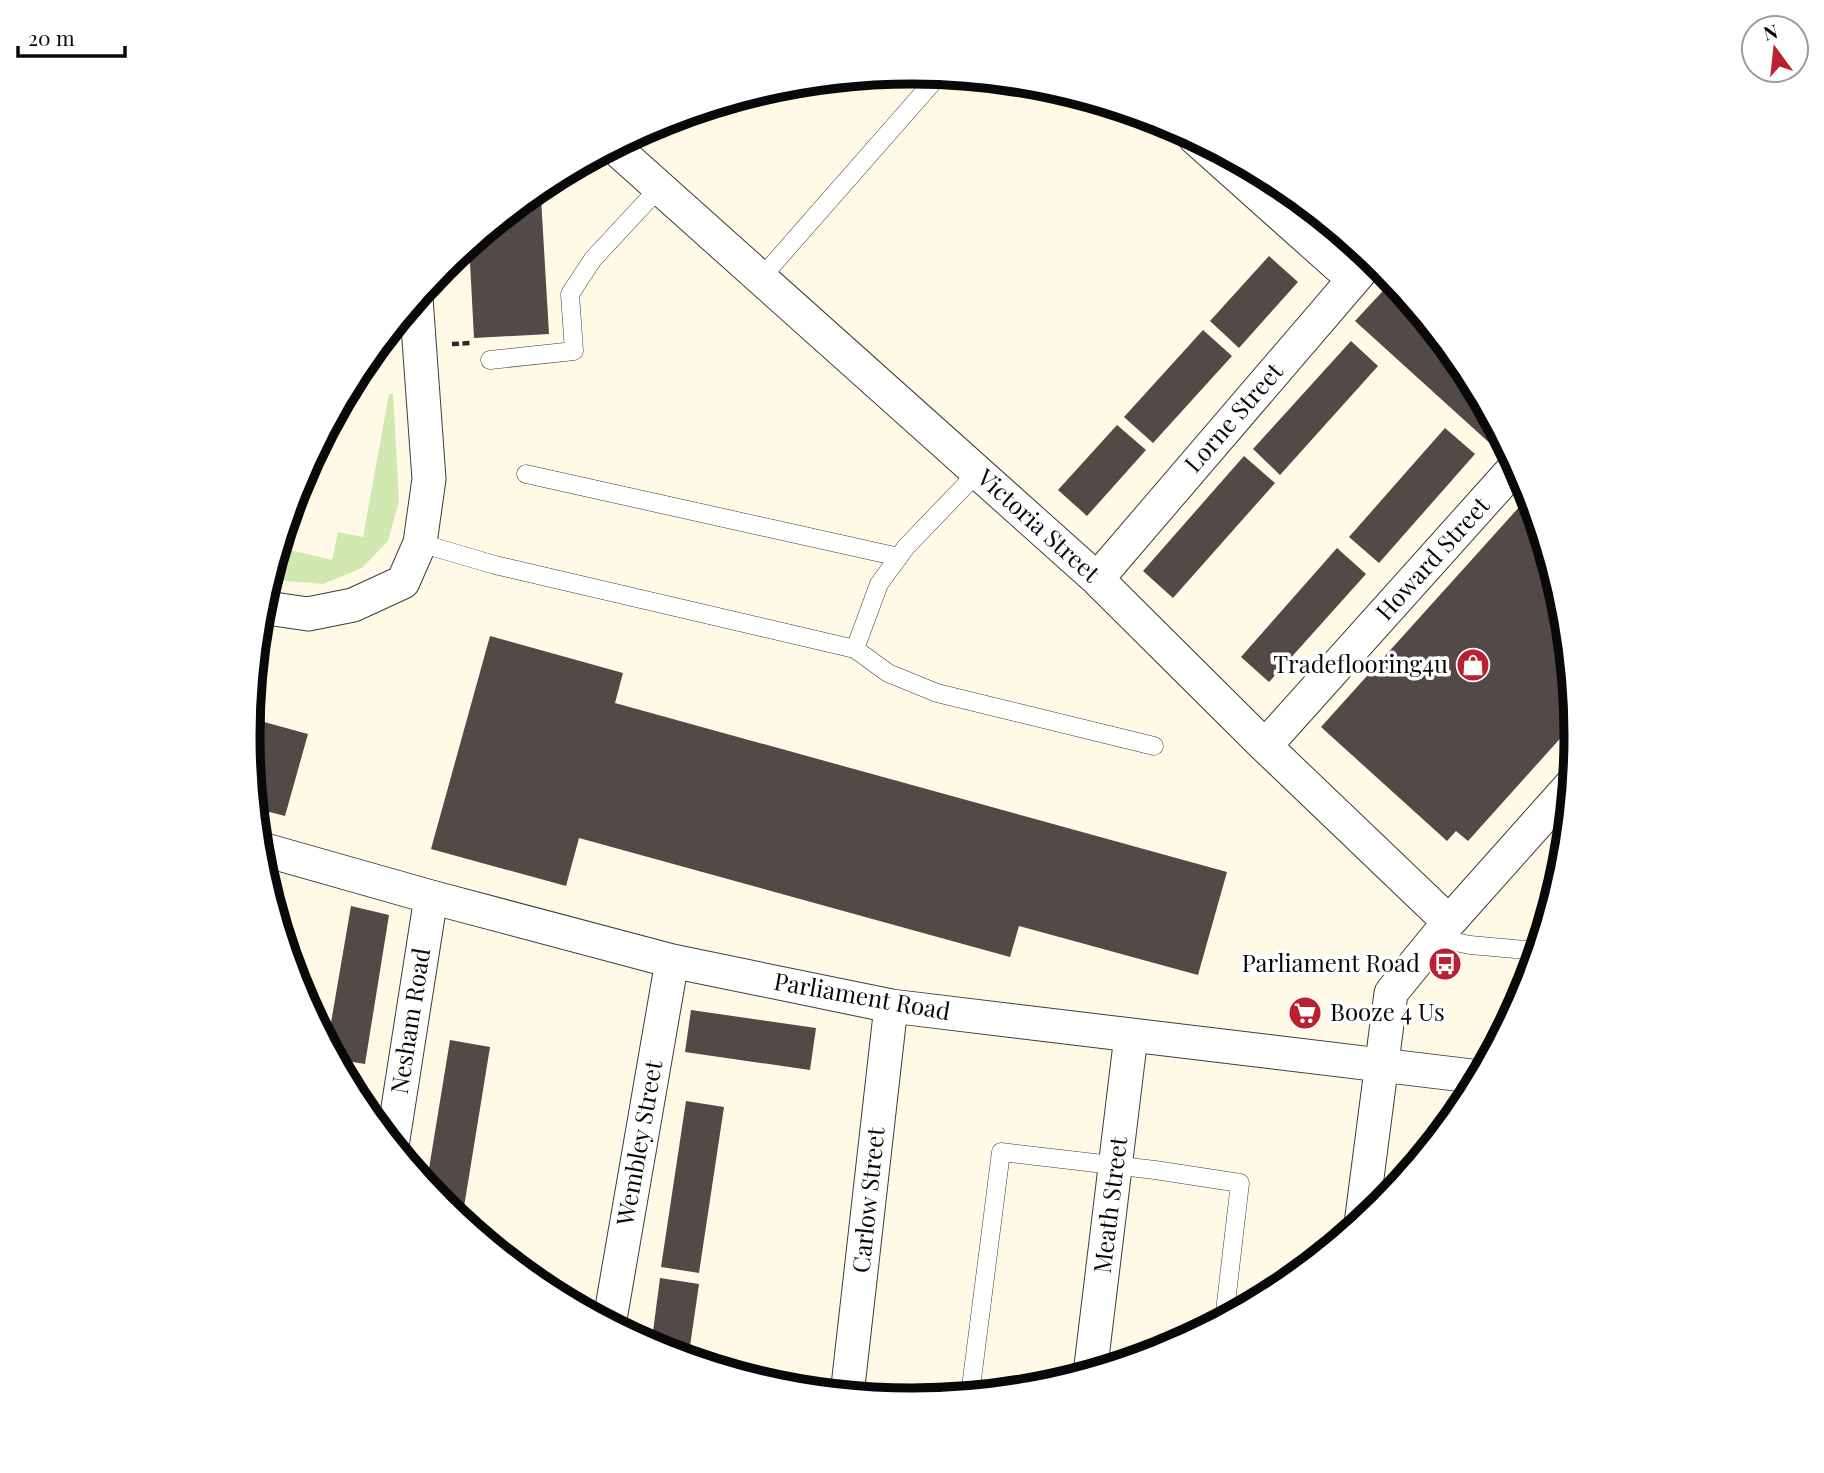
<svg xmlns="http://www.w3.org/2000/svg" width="1824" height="1473" viewBox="0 0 1824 1473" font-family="'Playfair Display',serif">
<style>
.green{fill:#d1e8b1}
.building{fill:#524a46}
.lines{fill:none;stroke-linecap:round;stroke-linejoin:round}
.lane-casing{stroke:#3c3c3c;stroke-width:19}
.street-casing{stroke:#3c3c3c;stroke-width:35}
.path{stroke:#2b2b2b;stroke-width:4.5;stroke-dasharray:7 3.5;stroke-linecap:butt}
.lane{stroke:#fff;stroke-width:18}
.street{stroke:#fff;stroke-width:33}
.labels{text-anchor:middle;stroke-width:7;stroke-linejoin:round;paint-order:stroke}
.street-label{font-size:24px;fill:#090909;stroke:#fff}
.poi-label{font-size:24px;fill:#090909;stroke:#fff;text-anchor:end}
.rim{fill:none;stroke:#090909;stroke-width:9}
</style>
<rect width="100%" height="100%" fill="#fff9e6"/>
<!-- green -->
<path class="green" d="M389,394H393L399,501L388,541L362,568L323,584L286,581L270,575L278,547L332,560L338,532L363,537Z"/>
<!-- building -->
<path class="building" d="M541,198L549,334L474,338L469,244L525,199Z
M1269,256L1298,282L1239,348L1210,321Z
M1393,280L1465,368L1503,438L1494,447L1355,321Z
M1203,330L1232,356L1153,443L1124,417Z
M1351,341L1378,366L1280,475L1253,449Z
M1117,425L1146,450L1087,516L1058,490Z
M1445,428L1475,454L1379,563L1349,537Z
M1244,456L1275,483L1173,598L1143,571Z
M1530,495L1564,607L1575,722L1468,841L1456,831L1447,841L1321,727Z
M1337,548L1366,574L1269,682L1241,657Z
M490,636L623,673L615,703L1227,872L1198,975L1019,926L1010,957L579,838L566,886L431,849Z
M249,718L308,734L285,816L254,808L247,736Z
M351,906L389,915L365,1064L335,1059L327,1046Z
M691,1010L816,1028L810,1070L685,1052Z
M450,1040L490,1047L464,1207L439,1203L426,1187Z
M686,1101L724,1107L699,1273L661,1267Z
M660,1278L699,1284L688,1360L651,1347Z"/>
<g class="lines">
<defs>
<path id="lane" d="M761,278L940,74
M490,360L574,351L570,294L593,259L660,187
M526,474L899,557
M420,543L495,565L855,649L879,584L906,547L978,472
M855,649L888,673L937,693L1154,746
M1436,938L1470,945L1538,951
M970,1395L1001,1152L1155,1170L1240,1183L1224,1320"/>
<path id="street" d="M1195,138L1353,279
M613,146L1097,579L1265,746L1449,922
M1097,579L1372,258
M260,607L308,614L353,605L403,582L420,543L429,479L416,298
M1265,746L1517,465
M258,848L431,897L672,961L891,1006L1480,1077
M392,1146L431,897
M1361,1224L1391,993L1449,922L1572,784
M609,1325L672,961
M1090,1374L1131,1036
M847,1395L891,1006"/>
</defs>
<!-- lane casing -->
<use href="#lane" class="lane-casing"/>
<!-- street casing -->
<use href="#street" class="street-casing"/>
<!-- path -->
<path class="path" d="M452,344L471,343"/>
<!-- lane -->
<use href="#lane" class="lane"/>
<!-- street -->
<use href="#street" class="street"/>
</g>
<!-- icons -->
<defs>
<symbol id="shop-disc" viewBox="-11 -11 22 22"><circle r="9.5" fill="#b92131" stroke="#fff"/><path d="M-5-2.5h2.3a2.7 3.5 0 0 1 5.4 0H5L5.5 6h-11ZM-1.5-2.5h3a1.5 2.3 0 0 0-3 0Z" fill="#fff"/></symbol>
<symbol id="bus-disc" viewBox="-11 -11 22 22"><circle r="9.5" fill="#b92131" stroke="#fff"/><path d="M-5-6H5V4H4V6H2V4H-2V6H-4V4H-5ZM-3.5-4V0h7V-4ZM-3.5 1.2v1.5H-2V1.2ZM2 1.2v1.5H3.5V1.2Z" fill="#fff"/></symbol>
<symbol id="supermarket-disc" viewBox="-11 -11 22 22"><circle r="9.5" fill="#b92131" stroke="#fff"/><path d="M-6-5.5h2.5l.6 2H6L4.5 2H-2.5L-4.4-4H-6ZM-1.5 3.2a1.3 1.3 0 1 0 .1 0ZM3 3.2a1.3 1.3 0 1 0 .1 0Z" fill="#fff"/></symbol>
</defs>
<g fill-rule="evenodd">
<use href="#shop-disc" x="1454" y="646" width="38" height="38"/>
<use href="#bus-disc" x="1426" y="945" width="38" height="38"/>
<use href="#supermarket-disc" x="1286" y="994" width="38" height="38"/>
</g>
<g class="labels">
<!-- street labels -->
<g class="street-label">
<text transform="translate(1234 418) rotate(-49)" y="8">Lorne Street</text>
<text transform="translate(1038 526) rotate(42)" y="8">Victoria Street</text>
<text transform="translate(1433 559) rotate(-48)" y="8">Howard Street</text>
<text transform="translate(862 997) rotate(10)" y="8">Parliament Road</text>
<text transform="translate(411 1021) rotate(-81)" y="8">Nesham Road</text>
<text transform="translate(640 1143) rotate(-80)" y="8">Wembley Street</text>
<text transform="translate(869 1200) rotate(-84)" y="8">Carlow Street</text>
<text transform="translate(1111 1205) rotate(-83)" y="8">Meath Street</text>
</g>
<!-- poi labels -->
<g class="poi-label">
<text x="1448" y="673">Tradeflooring4u</text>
<text x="1420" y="972">Parliament Road</text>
<text x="1330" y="1021" text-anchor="start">Booze 4 Us</text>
</g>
</g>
<!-- crop -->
<path d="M0 0H1824V1473H0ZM260 736a652 652 0 1 1 1304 0a652 652 0 1 1-1304 0Z" fill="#fff" fill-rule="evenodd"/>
<path class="rim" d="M260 736a652 652 0 1 1 1304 0a652 652 0 1 1-1304 0Z"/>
<!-- north arrow -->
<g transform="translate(1775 49) rotate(345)"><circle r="33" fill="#ffffff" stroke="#9d9d9d" stroke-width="2"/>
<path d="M0-5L12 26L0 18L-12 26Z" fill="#b92131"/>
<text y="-10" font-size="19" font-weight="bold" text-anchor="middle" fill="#090909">N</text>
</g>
<!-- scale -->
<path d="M18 46v10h107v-10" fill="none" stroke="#090909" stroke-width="3.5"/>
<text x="28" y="46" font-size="21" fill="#090909" stroke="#ffffff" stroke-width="5" paint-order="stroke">20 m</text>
</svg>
